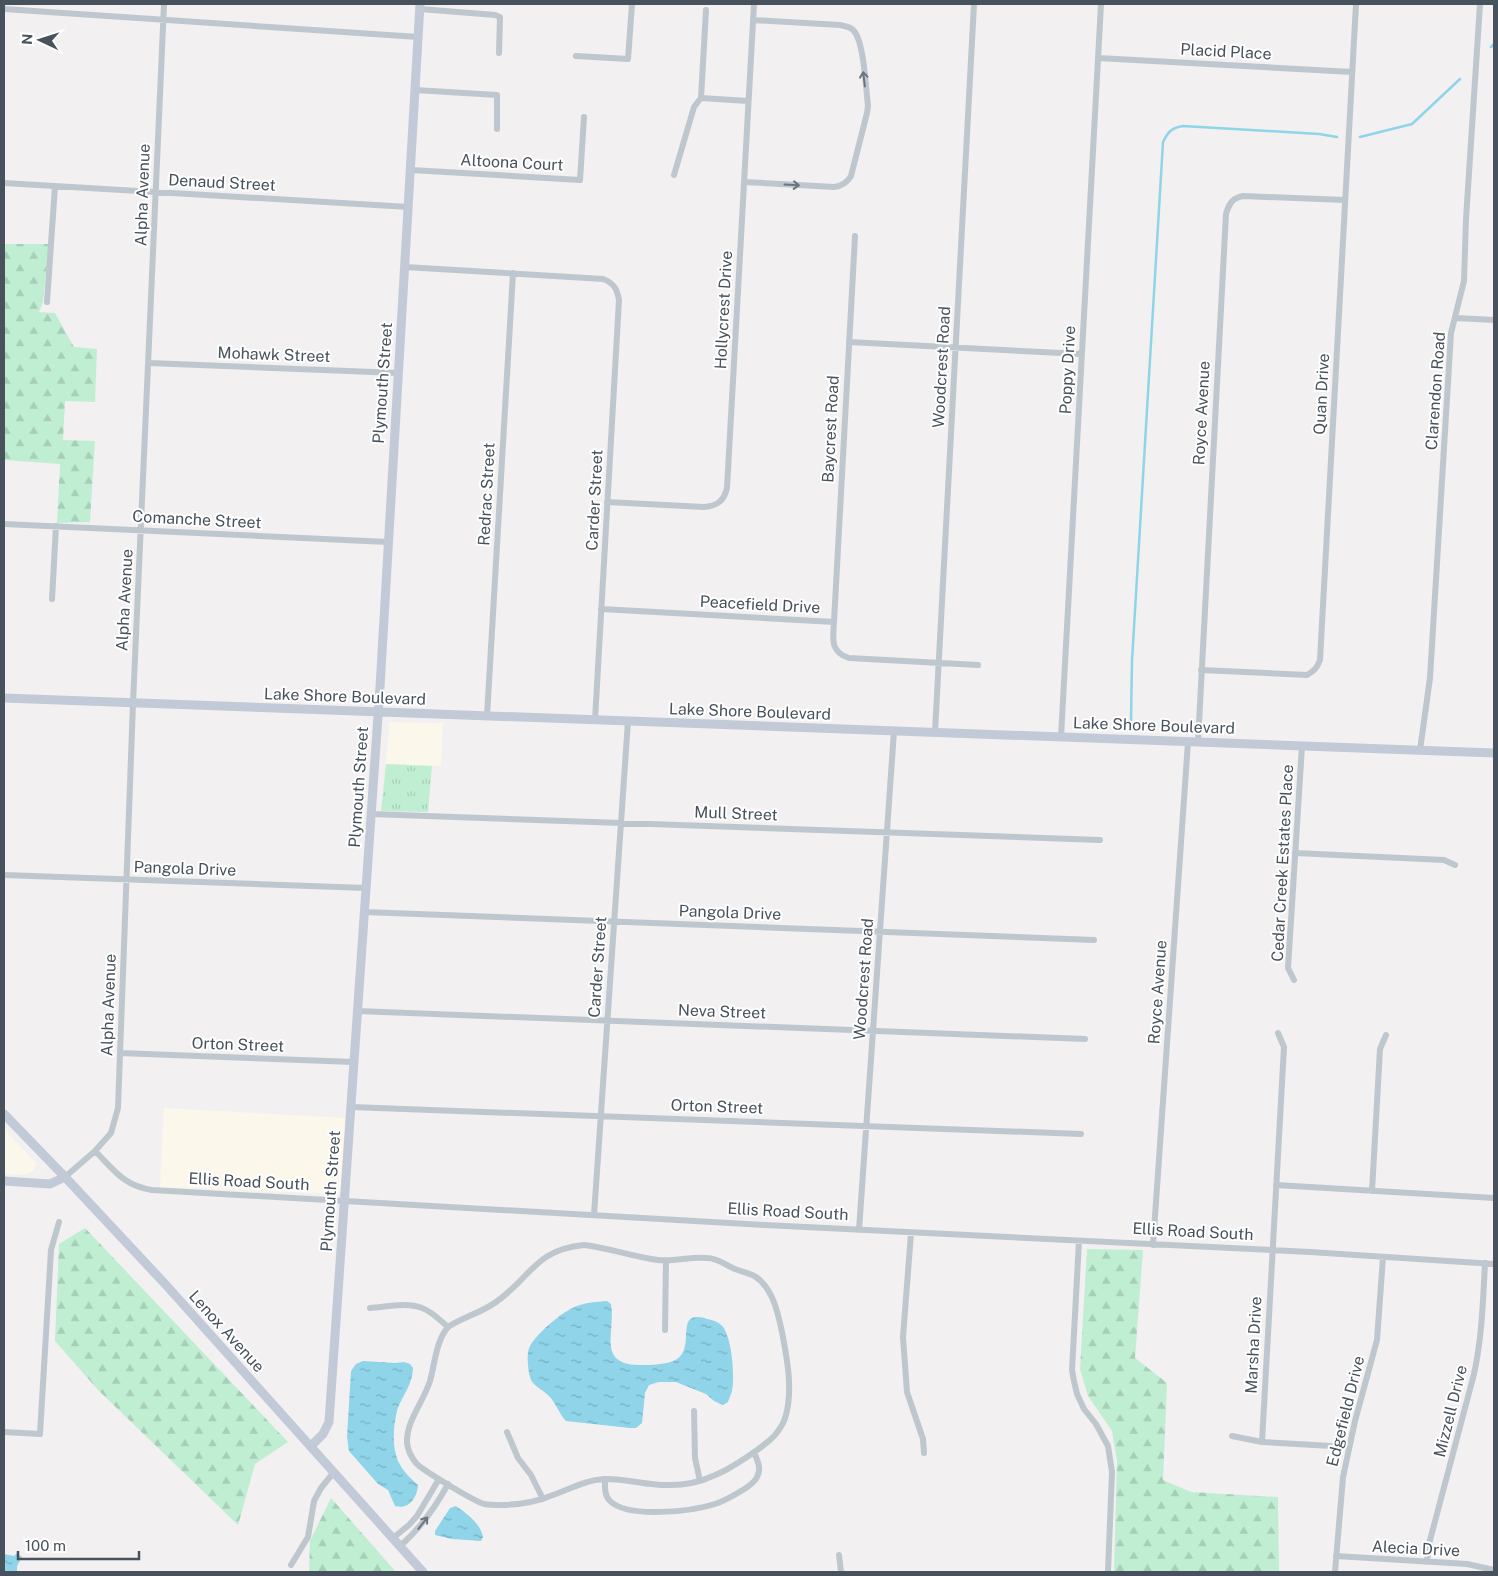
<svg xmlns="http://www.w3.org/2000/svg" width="1498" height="1576" viewBox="0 0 1498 1576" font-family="'Public Sans',sans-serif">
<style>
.commercial{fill:#fbf7ea}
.grass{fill:url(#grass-tufts)}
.forest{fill:url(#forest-firs)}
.water{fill:url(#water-ripples)}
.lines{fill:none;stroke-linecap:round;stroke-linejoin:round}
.stream{stroke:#8fd4e9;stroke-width:2.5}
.street{stroke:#bec7ce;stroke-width:6}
.secondary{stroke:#c1cad6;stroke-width:9}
.oneway{stroke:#6b757e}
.labels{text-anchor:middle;stroke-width:4;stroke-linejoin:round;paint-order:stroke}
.street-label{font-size:16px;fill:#48525c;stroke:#fff}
</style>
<defs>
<pattern id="grass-tufts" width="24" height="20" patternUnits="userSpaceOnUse" patternTransform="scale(1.25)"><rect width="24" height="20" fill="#c0eed3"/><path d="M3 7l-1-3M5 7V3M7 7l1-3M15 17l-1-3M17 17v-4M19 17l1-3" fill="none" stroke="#a6ceb8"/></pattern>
<pattern id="forest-firs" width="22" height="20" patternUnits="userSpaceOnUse" patternTransform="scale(1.25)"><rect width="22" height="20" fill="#c0eed3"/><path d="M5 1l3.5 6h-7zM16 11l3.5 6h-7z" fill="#a6ceb8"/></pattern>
<pattern id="water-ripples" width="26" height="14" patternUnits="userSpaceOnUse" patternTransform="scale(1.25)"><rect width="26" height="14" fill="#8fd4e9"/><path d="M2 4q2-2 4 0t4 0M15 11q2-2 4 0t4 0" fill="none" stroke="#77afc0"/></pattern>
</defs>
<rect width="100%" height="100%" fill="#f2f0f0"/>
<!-- commercial -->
<path class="commercial" d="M389,722L443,723L441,766L386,764Z
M164,1108L346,1118L341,1191L337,1194L160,1187Z
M4,1129L36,1163L34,1169L30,1173L25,1175L4,1174Z"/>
<!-- grass -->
<path class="grass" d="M386,764L432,766L428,812L381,811Z"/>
<!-- forest -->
<path class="forest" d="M4,244H49L43,302L39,312L55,313L74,347L97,349L95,402L65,401L63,440L95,441L90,522L57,523L60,464L4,460Z
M85,1228L288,1442L255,1464L238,1525L98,1390L55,1341L59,1244Z
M1087,1249L1143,1250L1135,1358L1167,1383L1163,1480L1191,1492L1278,1497L1279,1572H1114L1117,1461L1112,1431L1088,1396L1080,1369Z
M331,1498L396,1572H309L310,1541Z"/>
<!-- water -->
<path class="water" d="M607,1301L611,1304C616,1332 596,1364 639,1365C650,1365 668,1365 677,1359C692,1350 681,1323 692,1318C696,1316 703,1317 707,1319C713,1320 719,1322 723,1327C732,1339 735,1377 732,1391C731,1395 729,1398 728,1402L723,1405L714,1401L706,1394L676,1382H659L649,1385L645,1393L642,1423L636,1428H630L566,1421C559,1414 556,1403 549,1396C542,1389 532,1386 530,1377C528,1369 526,1353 530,1346C537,1333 563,1311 577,1306C587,1302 597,1302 607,1301Z
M363,1361L395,1363L404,1362L410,1364L413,1368C412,1387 402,1395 397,1411C393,1427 392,1446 398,1461C402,1470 411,1479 418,1485C417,1498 409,1510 395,1506L388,1490L378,1484L349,1451L347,1437L351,1371L356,1364Z
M456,1506C466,1513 481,1524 483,1537L481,1541L452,1539L435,1535V1531L450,1508Z
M17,1553L22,1557L17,1566V1572H4V1554L14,1556Z"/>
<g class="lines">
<!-- stream -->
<path class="stream" d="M1491,47L1494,44
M1360,137L1412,124L1460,79
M1131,721L1132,661L1163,142C1168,132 1171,128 1183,126L1319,134L1337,137"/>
<!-- street -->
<path class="street" d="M4,9L418,37
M420,9L495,15L500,17L499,53
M576,56L628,59L632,4
M1098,58L1352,72
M415,90L497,95V129
M701,98L706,10
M701,98L748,101
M411,170L580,180L584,117
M674,175L694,107L701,98
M744,182L834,187C842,186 847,183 851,176L867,113L868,106C866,90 864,42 854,31C851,27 846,26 840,25L753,20
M4,183L409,207
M855,236L834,622C833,639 830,652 849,658L978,665
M405,267L603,279C614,283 617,289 619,300L595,720
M47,302L55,186
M1456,318L1494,320
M849,342L1081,354
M149,363L398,373
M607,502L704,507C717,506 724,501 727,488L754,4
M4,524L388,542
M52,599L56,526
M601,609L834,622
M1201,670L1307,675C1314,671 1317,668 1320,660L1356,4
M487,716L513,273
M935,732L974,4
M1061,737L1101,4
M1198,742L1226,214C1229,203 1233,198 1243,196L1345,200
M1420,750L1430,678L1451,333L1464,281L1466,219L1480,4
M371,814L1100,840
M1295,853L1444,860L1455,865
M4,875L366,888
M364,912L1094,940
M1294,980L1288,968L1302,746
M357,1011L1085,1039
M120,1053L354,1062
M351,1107L1081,1134
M95,1151C114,1170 124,1186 152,1190L765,1225L1310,1252L1494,1264
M65,1177L95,1151L111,1133L118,1108L133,703L164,4
M1276,1185L1494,1198
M1372,1191L1380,1049L1386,1035
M594,1215L628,721
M859,1230L894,731
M911,1233L903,1337L907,1392L923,1439L924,1453
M1079,1241L1072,1370L1074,1381L1077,1394L1084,1409L1096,1424L1108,1446L1112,1472L1108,1572
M584,1245C610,1248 633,1257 658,1260C675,1262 691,1256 707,1258C718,1258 725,1265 735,1269C742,1272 750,1273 756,1277C773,1289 778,1313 782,1332C787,1358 793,1389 786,1415C784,1423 780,1429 775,1435C764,1447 729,1470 713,1476C700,1482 684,1485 670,1485C648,1486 625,1478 604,1479C586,1480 570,1489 553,1495C536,1502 520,1505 501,1505C496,1505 489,1505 484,1504C474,1501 422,1470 416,1463C411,1457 408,1450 407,1443C406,1421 424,1401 430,1381C435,1363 436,1341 448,1327C463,1317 481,1313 496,1302C532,1277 534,1250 584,1245Z
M1153,1245L1188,742
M370,1308C386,1307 406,1302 422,1308C431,1311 440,1320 448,1327
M665,1330L666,1261
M694,1411L695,1458L700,1481
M4,1432L40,1434L51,1250L59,1222
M507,1432L518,1458L531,1475L543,1499
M1232,1436L1262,1442L1349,1447
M1262,1442L1284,1047L1278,1033
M605,1479C605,1487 604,1495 610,1501C628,1519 693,1511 715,1504C727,1500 736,1494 746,1488C750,1485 755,1482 757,1477C762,1469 757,1460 754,1452
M393,1538L409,1525L417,1516L439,1479
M400,1546C421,1528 435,1508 448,1484
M839,1555L841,1572
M1336,1556L1467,1564L1494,1570
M1427,1562L1429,1544L1474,1374C1482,1337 1483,1301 1485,1263
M291,1565L308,1537L314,1501L321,1488L334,1472
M1335,1572L1343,1477L1355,1421L1377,1340L1383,1257"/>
<!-- secondary -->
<path class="secondary" d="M4,698L1494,753
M4,1114L65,1177L166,1285L423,1572
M4,1181L50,1184L65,1177
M311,1446L323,1434L329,1422L380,687L420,4"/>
</g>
<!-- one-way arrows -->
<defs><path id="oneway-shaft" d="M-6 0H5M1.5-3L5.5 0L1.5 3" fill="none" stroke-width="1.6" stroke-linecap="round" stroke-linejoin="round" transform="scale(1.25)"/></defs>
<g class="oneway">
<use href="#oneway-shaft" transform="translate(864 79) rotate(-97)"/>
<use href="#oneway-shaft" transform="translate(792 185) rotate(3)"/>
<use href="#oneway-shaft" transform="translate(423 1523) rotate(-52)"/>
</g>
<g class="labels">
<!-- street labels -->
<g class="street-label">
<text transform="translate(1226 51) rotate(3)" y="6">Placid Place</text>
<text transform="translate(512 162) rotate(3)" y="6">Altoona Court</text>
<text transform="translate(222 182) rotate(3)" y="6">Denaud Street</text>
<text transform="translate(142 195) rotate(-88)" y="6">Alpha Avenue</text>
<text transform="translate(723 310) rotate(-87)" y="6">Hollycrest Drive</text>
<text transform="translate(274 354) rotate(2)" y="6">Mohawk Street</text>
<text transform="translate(941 367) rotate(-87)" y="6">Woodcrest Road</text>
<text transform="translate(1067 370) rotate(-87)" y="6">Poppy Drive</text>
<text transform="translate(382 383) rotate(-86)" y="6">Plymouth Street</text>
<text transform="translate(1435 391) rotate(-86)" y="6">Clarendon Road</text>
<text transform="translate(1321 394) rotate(-87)" y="6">Quan Drive</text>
<text transform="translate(1201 413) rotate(-87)" y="6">Royce Avenue</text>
<text transform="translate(830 429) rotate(-87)" y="6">Baycrest Road</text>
<text transform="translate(486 494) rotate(-87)" y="6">Redrac Street</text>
<text transform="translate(594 500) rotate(-87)" y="6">Carder Street</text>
<text transform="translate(197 519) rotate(3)" y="6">Comanche Street</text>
<text transform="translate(124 600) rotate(-87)" y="6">Alpha Avenue</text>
<text transform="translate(760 604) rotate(3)" y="6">Peacefield Drive</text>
<text transform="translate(345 696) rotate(2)" y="6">Lake Shore Boulevard</text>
<text transform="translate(750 711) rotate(2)" y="6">Lake Shore Boulevard</text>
<text transform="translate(1154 725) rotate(2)" y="6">Lake Shore Boulevard</text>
<text transform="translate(358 787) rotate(-86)" y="6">Plymouth Street</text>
<text transform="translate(736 813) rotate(2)" y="6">Mull Street</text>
<text transform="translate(1282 863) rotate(-87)" y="6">Cedar Creek Estates Place</text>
<text transform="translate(185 868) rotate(2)" y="6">Pangola Drive</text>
<text transform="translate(730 912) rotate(2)" y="6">Pangola Drive</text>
<text transform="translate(597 967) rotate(-86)" y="6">Carder Street</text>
<text transform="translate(863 979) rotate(-86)" y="6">Woodcrest Road</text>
<text transform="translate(1157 992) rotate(-86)" y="6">Royce Avenue</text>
<text transform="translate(108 1005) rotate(-88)" y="6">Alpha Avenue</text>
<text transform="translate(722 1011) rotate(2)" y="6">Neva Street</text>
<text transform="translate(238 1044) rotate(2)" y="6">Orton Street</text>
<text transform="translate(717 1106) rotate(2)" y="6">Orton Street</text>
<text transform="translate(249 1181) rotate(3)" y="6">Ellis Road South</text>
<text transform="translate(330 1191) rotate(-86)" y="6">Plymouth Street</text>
<text transform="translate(788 1211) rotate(3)" y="6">Ellis Road South</text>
<text transform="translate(1193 1231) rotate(3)" y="6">Ellis Road South</text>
<text transform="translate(227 1331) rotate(48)" y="6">Lenox Avenue</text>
<text transform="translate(1253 1345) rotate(-87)" y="6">Marsha Drive</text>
<text transform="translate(1345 1411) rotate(-76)" y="6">Edgefield Drive</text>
<text transform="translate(1450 1411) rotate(-76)" y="6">Mizzell Drive</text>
<text transform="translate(1416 1548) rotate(3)" y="6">Alecia Drive</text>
</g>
</g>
<!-- border -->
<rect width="1498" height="1576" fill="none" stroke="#48525c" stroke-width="10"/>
<!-- north arrow -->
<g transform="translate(40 40) rotate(274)" stroke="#ffffff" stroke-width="4" paint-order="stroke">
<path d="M0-4L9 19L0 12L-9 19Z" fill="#48525c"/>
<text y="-8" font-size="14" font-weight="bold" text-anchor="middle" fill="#48525c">N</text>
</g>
<!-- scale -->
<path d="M18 1551v8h121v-8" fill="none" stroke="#48525c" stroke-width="2.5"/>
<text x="25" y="1551" font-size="15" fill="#48525c" stroke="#ffffff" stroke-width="4" paint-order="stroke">100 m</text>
</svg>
